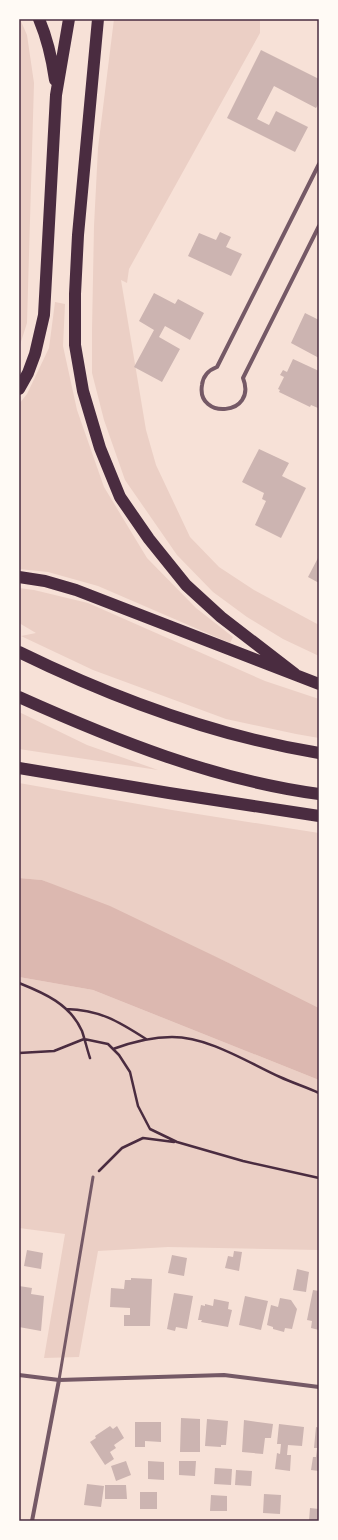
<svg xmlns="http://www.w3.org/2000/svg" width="338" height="1540" viewBox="0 0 338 1540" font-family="'PT Sans',sans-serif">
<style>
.green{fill:#ebcfc5}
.water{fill:#dcb8b0}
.building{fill:#ccb4b1}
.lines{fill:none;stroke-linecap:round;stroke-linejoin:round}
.path{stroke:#4a2c40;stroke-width:2.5}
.service{stroke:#755966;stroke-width:3}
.minor{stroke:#755966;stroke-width:4}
.motorway{stroke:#4a2c40;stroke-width:12}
.neatline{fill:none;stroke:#4a2c40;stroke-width:1.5}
</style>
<rect width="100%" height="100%" fill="#f7e1d7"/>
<!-- green -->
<path class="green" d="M19,19H20L27,35L34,83L27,323L19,348Z
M114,19H260V33L129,269L127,283L121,280L146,430L156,465L190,537L219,567L254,590L319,625V656L283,639L247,617L213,592L177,555L125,480L104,420L92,373V330L94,226L98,148Z
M55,302L65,304L63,346L77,410L104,487L147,558L196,608L233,637L230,643L98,586L48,572L19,569V404L27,394L49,348Z
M19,588L34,590L88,603L265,681L319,699V738L296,734L226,719L93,670L21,636L36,633L19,623Z
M19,712L87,745L158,770L19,749Z
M19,783L172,810L319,833V1008L231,964L42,880L19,878Z
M19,977L93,990L319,1080V1250L168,1247L98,1251L79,1357L44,1358L65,1234L19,1228Z"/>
<!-- water -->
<path class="water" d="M19,878L42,880L110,906L231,964L319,1008V1080L93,990L19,977Z"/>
<!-- building -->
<path class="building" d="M261,50L319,79V103L316,108L274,86L257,119L269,125L276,111L308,127L295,152L227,118Z
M220,232L231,237L226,247L242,254L231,276L188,256L199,233L216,240Z
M154,293L175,304L178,299L204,313L190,340L165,326L159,337L180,349L162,382L134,367L154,330L139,321Z
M305,313L319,320V358L291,343Z
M293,359L319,371V405L318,408L311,405L310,407L279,392L280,390L278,389L284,377L280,375L283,370L287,372Z
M259,449L289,463L282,476L306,488L281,538L255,525L266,501L262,499L264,493L242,482Z
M319,556V583L308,577Z
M27,1250L43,1253L41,1269L24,1266Z
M234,1251L242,1252L239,1271L225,1268L228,1256L233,1257Z
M172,1255L187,1258L184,1276L168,1273Z
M297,1269L309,1272L306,1292L293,1290Z
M131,1278L152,1279L150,1326H124V1315H130V1308L110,1307L111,1288L124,1289L125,1280H131Z
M19,1286L32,1288L31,1294L44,1296L41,1331L19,1327Z
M313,1290L319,1291V1330L311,1328L312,1321L307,1320Z
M174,1293L193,1296L187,1329L176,1327L175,1331L167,1329Z
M245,1296L268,1301L261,1330L239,1325Z
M280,1298L291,1300L297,1309L292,1329L285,1328L284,1332L273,1329V1327L267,1325L271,1305L278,1307Z
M214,1299L229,1302L228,1309L232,1310L228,1327L201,1322L202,1320H198L201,1305L205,1306V1304L213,1306Z
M181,1418L200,1419V1452H180Z
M207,1419L228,1421L226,1445H221V1447L205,1446Z
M244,1420L273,1424L271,1438H265L263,1454L242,1452Z
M135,1422H161V1442L145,1441V1447H135Z
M279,1424L304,1427L302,1446L288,1445L287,1455H291L290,1471L275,1469L277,1453L280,1454L281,1444H277Z
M110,1426L113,1429L117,1426L124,1438L114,1445L116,1448L110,1452L114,1459L105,1465L90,1442L96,1438L95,1436Z
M316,1427L319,1428V1471L311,1470L313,1457H316L317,1448H314Z
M126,1461L131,1475L116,1481L111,1466Z
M148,1461L164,1462V1480L148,1479Z
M179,1461H196L195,1476L179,1475Z
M215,1468L232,1469L231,1485L214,1484Z
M236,1470L252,1471L251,1486L235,1485Z
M87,1484L104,1486L101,1507L84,1505Z
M105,1485H126L127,1499H105Z
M140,1492H157V1509H140Z
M264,1494L281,1495L280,1514L263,1513Z
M211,1495L227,1496V1511H210Z
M310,1508L319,1509V1521H309Z"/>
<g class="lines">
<!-- path -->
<path class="path" d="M19,983C44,993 70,1004 82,1031C85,1040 87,1049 90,1058
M66,1009C100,1010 118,1021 146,1039
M113,1049C132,1042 151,1037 172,1037C209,1037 247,1062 280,1077C293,1083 306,1087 319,1093
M19,1053L54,1051L84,1039L108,1044L119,1055L130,1072L138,1106L150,1129L177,1142L243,1161L319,1178
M99,1171L122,1148L143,1138L174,1142"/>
<!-- service -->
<path class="service" d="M59,1380L93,1177"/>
<!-- minor -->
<path class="minor" d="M319,164L217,367C209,370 203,376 202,385C196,420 258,416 243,378L319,226
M19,1375L59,1380L224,1375L319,1387
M32,1521L59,1380"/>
<!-- motorway -->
<path class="motorway" d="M39,19C47,38 52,59 55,80
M98,19L78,235L75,294V345L83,391L100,448L120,497L149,539L186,585L221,617L295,674
M19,389L28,373L35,354L44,315L56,95L69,19
M19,577L45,581L76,590L319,684
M19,652C113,698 215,736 319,753
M19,697C115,740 214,780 319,794
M19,768L169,793L319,816"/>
</g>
<!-- border -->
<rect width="338" height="1540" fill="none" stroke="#fffaf5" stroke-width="40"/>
<rect x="20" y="20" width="298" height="1500" class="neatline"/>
</svg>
